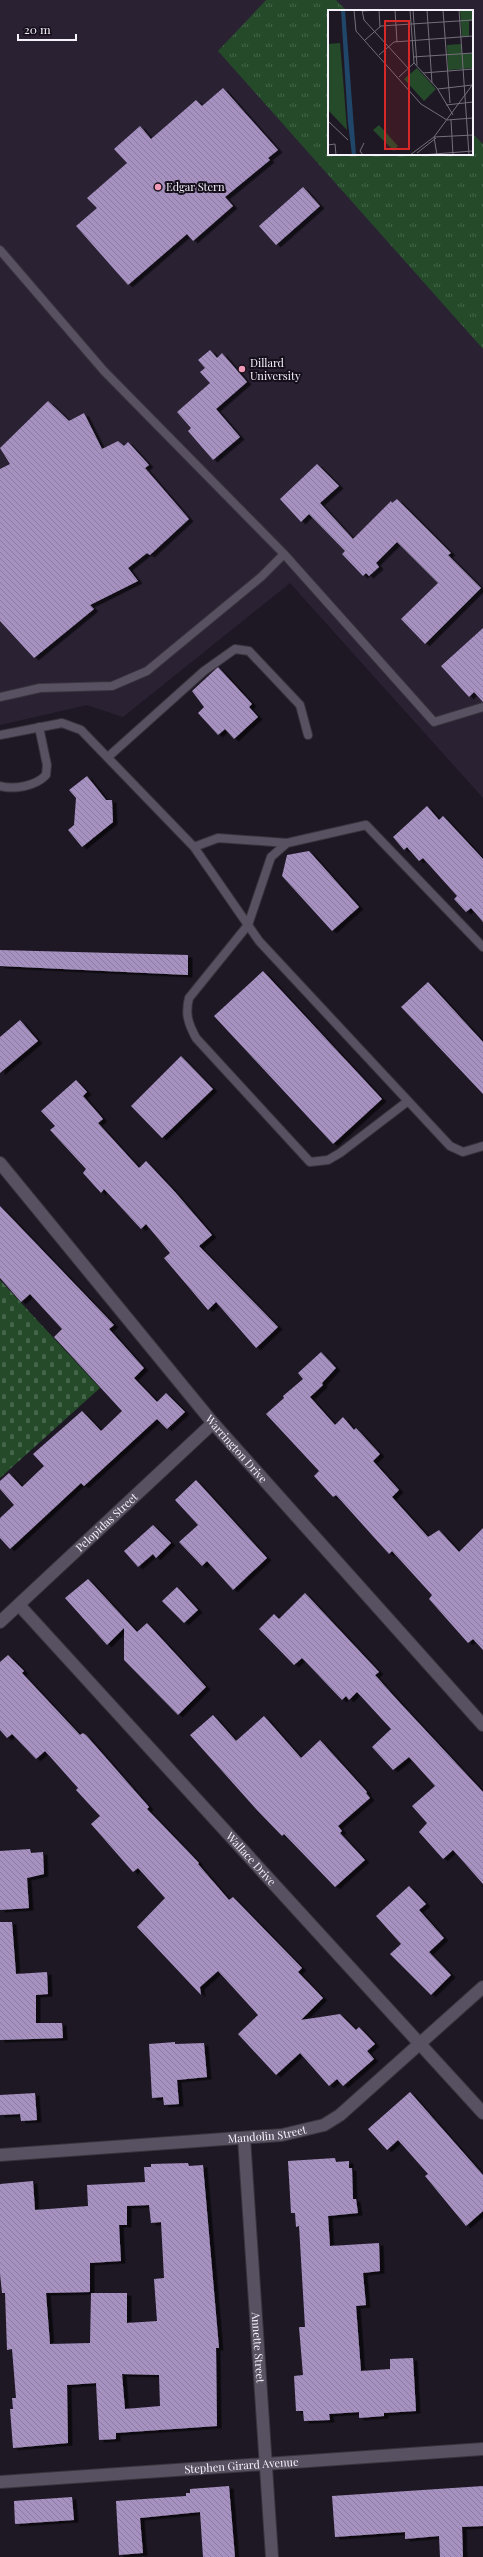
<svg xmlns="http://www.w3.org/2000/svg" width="483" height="2557" viewBox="0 0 483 2557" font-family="'Playfair Display',serif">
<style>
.built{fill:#2a2133;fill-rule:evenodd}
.grass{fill:url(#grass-tufts)}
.cemetery{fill:url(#cemetery-stones)}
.building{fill:url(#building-back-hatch);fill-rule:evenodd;filter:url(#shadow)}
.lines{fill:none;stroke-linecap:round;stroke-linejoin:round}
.service-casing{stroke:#38343d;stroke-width:10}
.minor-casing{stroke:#38343d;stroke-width:14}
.service{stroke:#585161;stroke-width:8}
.minor{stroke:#585161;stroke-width:12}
.poi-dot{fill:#f09ab7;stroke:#150f1b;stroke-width:1.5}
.labels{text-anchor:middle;stroke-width:4;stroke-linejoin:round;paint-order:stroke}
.poi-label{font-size:11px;fill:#f6f2fc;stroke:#150f1b;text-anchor:start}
.street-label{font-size:11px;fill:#f6f2fc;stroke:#150f1b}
.inset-road{fill:none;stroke:#746f7b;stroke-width:1}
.view{fill:#d62828;fill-opacity:0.15;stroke:#d62828;stroke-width:2}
.inset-edge{fill:none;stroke:#f6f2fc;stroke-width:2}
</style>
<defs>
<pattern id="grass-tufts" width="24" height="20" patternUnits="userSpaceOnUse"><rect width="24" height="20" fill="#244a29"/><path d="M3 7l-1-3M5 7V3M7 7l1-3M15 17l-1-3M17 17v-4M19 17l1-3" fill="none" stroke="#446549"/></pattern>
<pattern id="cemetery-stones" width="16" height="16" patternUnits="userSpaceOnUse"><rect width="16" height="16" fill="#244a29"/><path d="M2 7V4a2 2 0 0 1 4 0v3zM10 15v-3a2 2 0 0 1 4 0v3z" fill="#446549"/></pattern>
<pattern id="building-back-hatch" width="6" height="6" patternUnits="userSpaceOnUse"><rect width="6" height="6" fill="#a691c1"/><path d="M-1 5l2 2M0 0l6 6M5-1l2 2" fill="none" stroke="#8a7b9e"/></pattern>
<filter id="shadow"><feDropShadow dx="4.5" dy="2.5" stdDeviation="0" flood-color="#0009"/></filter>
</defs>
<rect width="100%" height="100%" fill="#1e1825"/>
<!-- built -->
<path class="built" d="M0,0H483V798L290,583L123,717L87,705L0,725ZM329,11H472V154H329Z"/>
<!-- grass -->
<path class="grass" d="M266,0H336L347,11H329V154H472V133L483,144V349L218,51Z"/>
<!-- cemetery -->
<path class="cemetery" d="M0,1280L100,1388L0,1478Z"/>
<!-- building -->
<path class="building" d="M223,88L278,150L268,158L270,160L225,197L233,206L193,241L187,234L128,285L76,226L97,208L87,198L127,163L114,149L140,126L151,139L196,100L202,106Z
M303,187L320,206L276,245L259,226Z
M210,350L217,358L222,353L247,382L216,409L240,437L213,460L188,431L191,428L177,412L210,383L200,372L205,368L198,360Z
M48,401L69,421L84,413L102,449L118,441L124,446L128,442L149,465L145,468L189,519L150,555L147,553L128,568L138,581L90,605L94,609L34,658L0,621V469L10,464L0,448Z
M317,464L339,486L320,503L353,539L391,501L392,503L397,499L451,553L448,555L481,588L425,644L401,619L438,583L397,542L376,563L379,567L369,576L366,573L363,576L342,554L345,551L309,514L301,522L280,499Z
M483,628V702L474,692L469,697L441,666Z
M218,667L252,704L249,707L258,717L234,739L225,729L218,735L198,713L204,707L192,691Z
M87,776L106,800H112L113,822L82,847L68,830L74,825L76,798L69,790Z
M427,806L439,820L443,816L483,859V922L471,908L466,912L454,899L457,896L423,858L419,861L407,847L404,850L393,837Z
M309,851L359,907L332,931L282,876L287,855Z
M0,950L188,955V975L0,966Z
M263,971L382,1099L333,1144L214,1016Z
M428,982L483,1042V1094L401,1007Z
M20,1020L38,1041L0,1073V1037Z
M181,1056L213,1089L162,1138L131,1106Z
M76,1080L87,1092L83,1096L103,1119L98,1123L139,1168L146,1161L175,1192L212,1235L199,1246L278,1327L256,1348L216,1302L208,1310L164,1258L170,1253L146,1224L141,1229L104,1189L101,1193L83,1173L86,1169L50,1130L55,1126L41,1111Z
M0,1206L114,1325L109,1329L144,1368L134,1378L157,1402L166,1393L185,1412L167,1429L157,1419L84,1486L81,1483L10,1549L0,1538V1518L14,1505L0,1489V1481L9,1473L22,1487L44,1466L33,1454L82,1411L101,1431L122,1411L54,1337L62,1329L30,1294L21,1302L0,1278Z
M321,1352L336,1368L322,1383L323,1385L310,1397L335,1425L343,1417L354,1430L356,1428L380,1454L373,1461L399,1490L392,1497L428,1537L439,1530L459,1552L483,1528V1650L473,1639L468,1643L429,1599L432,1595L392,1551L389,1554L336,1495L333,1497L314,1476L319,1471L266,1414L284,1398L283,1396L303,1379L298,1373Z
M196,1480L267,1558L233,1590L207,1561L202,1566L179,1542L198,1525L175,1500Z
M153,1525L171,1543L156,1558L153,1554L138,1567L124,1551Z
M88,1579L137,1632L147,1623L206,1687L178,1715L124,1660V1628L107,1645L65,1598Z
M177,1587L198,1610L184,1623L162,1601Z
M305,1593L379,1672L375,1675L401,1704L483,1792V1884L453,1850L443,1859L419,1832L427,1823L412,1806L435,1786L409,1757L393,1770L372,1747L391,1729L357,1692L349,1700L346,1696L342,1700L302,1658L294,1665L259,1629L274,1614L279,1619Z
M8,1655L24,1671L22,1673L80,1735L83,1733L86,1735L149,1807L147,1809L199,1863L198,1864L229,1900L233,1897L302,1968L298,1972L323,1998L301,2020L340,2014L356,2030L359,2027L375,2044L367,2051L374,2059L343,2086L337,2079L329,2086L300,2053L276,2075L238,2034L258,2015L218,1971L200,1987L201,1995L137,1927L165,1898L138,1868L133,1872L91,1824L100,1816L76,1790L78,1788L45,1751L36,1759L12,1734L7,1738L0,1730V1662Z
M213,1715L236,1741L264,1716L301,1758L320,1740L367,1792L366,1793L370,1798L338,1826L342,1831L340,1833L365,1860L335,1887L284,1834L282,1836L256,1809L190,1735Z
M30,1849L31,1853L43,1852L44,1874L27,1878L29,1908L0,1910V1851Z
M409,1886L426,1904L419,1910L444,1938L429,1952L451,1975L431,1995L390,1954L401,1944L376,1916Z
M0,1922H12L16,1974L47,1972L48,1994L36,1995V2023H62L63,2038L0,2040Z
M175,2042V2044L204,2043L207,2077L177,2080L179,2104L164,2105L163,2097L152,2098L149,2044Z
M410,2092L483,2175V2211L466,2226L425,2176L428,2174L398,2140L387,2150L368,2129Z
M35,2093L37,2120L21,2121L20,2114L0,2115V2095Z
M335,2158L336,2162L349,2161V2168H352L353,2199H356L358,2213L328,2216L330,2246L379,2243L380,2271L363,2273L366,2305L356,2306L361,2371L390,2369V2359L413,2358L416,2411L384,2413V2416L359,2418V2412L329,2414L330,2420L304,2421L303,2411H296L294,2376L303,2375L299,2327H305L299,2226L296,2227L295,2213H291L288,2161Z
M188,2163L189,2166L203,2165L219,2348H216L217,2426L116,2433V2439L99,2440L96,2383L67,2385L68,2443L13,2448L10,2409H13L12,2398H16L12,2349L7,2350L5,2293H2L0,2274V2184L33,2181L35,2210L88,2206L87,2185L145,2182L144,2167H151V2164ZM149,2205L151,2223L161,2222L164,2278L154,2279L157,2321L127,2323V2293H91L90,2343L50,2344L46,2293L90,2292V2263L121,2261L119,2225H127V2206ZM122,2374L159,2375L160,2406L125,2409Z
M229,2486L235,2557H203L200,2512L140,2518L143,2553L119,2555L116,2501L186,2496V2493H190V2489Z
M483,2486V2526L462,2527L463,2557H440L439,2536L405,2539V2532L335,2537L332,2496Z
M72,2497L74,2520L15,2524L14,2501Z"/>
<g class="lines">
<defs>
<path id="service" d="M0,250L104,371L284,554L434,722L483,707
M0,697L40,688L112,686L147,671L261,577L284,554
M0,735L62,723L81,730L194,847L259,941L450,1146L463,1152L483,1146
M108,757L204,671L235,649L249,651L300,705L308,735
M0,786C14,790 36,786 46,775L47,765L39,727
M194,847L218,838L287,843
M408,1101L340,1153L328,1160L310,1162L196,1038C188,1023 185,1014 189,998L248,925L271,857L287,843L366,825L483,947"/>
<g id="minor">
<path id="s1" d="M0,1163L213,1423L483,1725"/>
<path id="s2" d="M19,1605L483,2113"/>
<path id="s3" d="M0,1622L213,1423"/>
<path id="s4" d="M244,2138L272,2557"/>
<path id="s5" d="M0,2155L282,2135L324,2125L340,2115L483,1987"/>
<path id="s6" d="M0,2482L483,2449"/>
</g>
</defs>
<!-- service casing -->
<use href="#service" class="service-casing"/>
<!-- minor casing -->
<use href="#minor" class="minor-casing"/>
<!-- service -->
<use href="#service" class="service"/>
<!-- minor -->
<use href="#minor" class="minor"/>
</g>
<!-- markers -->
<g class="poi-dot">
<circle cx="158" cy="187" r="4"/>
<circle cx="242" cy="369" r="4"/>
</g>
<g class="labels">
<!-- poi labels -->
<g class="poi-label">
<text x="166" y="191">Edgar Stern</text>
<text x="250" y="367">Dillard<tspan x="250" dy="13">University</tspan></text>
</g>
<!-- street labels -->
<g class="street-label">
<text dy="4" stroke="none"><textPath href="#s1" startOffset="371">Warrington Drive</textPath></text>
<text dy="4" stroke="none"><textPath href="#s3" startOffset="146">Pelopidas Street</textPath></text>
<text dy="4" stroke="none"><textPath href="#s2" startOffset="344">Wallace Drive</textPath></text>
<text dy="4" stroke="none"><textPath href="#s5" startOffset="268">Mandolin Street</textPath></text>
<text dy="4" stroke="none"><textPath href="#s4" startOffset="210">Annette Street</textPath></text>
<text dy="4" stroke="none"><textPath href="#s6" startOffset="242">Stephen Girard Avenue</textPath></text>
</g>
</g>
<!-- overview -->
<g transform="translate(328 10)">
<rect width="145" height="145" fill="#1e1825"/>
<path d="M51,115L70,136L66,141L45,120Z" fill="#244a29"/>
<path d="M12,33L16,81L19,120L0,100V34Z" fill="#244a29"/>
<path d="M132,0H145V10L141,11V26L134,27ZM133,34L134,44L145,43V58L120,60L119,35ZM89,58L108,79L96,91L76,69Z" fill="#244a29"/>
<path d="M13,0H17L28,145H24L20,113Z" fill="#20476a"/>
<path class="inset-road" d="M26,0L28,21L93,94L119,110L145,108M34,0L36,10L80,58M51,0L52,17M67,0L69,32M82,0L86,53M85,0L89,55M99,0L104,73M115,0L122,93M131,0L141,145M34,1L50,0M37,30L53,16L145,10M51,45L66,32L145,26M85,47L145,43M86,53L109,78L125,105M95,63L145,59M71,67L86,53M110,79L144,75M118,95L145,92M123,110L125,145M0,111L20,130M0,135L7,134L8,145M89,143L108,128M35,145L32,141L36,133M82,145L106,127L145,74M93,145L145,141M109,145L106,127L145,125"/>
<path class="view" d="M57,11H81V139H57Z"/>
<rect width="145" height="145" class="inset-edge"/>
</g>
<!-- scale -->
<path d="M18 34v6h58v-6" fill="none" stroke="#f6f2fc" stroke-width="2"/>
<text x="24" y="34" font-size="12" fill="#f6f2fc" stroke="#150f1b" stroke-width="3" paint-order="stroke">20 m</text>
</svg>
